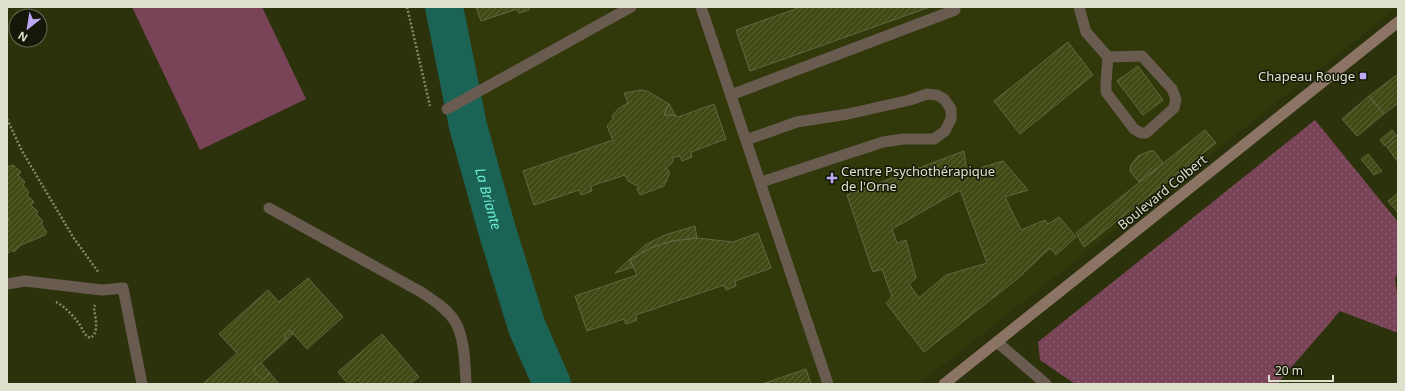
<svg xmlns="http://www.w3.org/2000/svg" width="1405" height="391" viewBox="0 0 1405 391" font-family="'Noto Sans',sans-serif">
<style>
.built{fill:#313809}
.grass{fill:url(#grass-dots)}
.garden{fill:#7a4458}
.lines{fill:none;stroke-linecap:round;stroke-linejoin:round}
.river{stroke:#1b6355;stroke-width:38}
.building{fill:url(#building-hatch);stroke:#616842;fill-rule:evenodd}
.path{stroke:#84896c;stroke-width:2.5;stroke-dasharray:2 2;stroke-linecap:butt}
.service{stroke:#6a5b51;stroke-width:11}
.minor{stroke:#6a5b51;stroke-width:11}
.secondary{stroke:#8c7464;stroke-width:11}
.poi-dot{fill:#bfa9f4;stroke:#151808;stroke-width:1.5}
.labels{text-anchor:middle;stroke-width:3;stroke-linejoin:round;paint-order:stroke}
.poi-label{font-size:13px;fill:#dee2cd;stroke:#151808;text-anchor:end}
.street-label{font-size:13px;fill:#dee2cd;stroke:#151808}
.water-label{font-size:14px;font-style:italic;fill:#6eefd4;stroke:#151808}
</style>
<defs>
<pattern id="grass-dots" width="8" height="8" patternUnits="userSpaceOnUse"><rect width="8" height="8" fill="#7a4458"/><path d="M2 2h.1M6 6h.1" fill="none" stroke="#8c5f6f" stroke-width="1.8" stroke-linecap="round"/></pattern>
<pattern id="building-hatch" width="6" height="6" patternUnits="userSpaceOnUse"><rect width="6" height="6" fill="#414915"/><path d="M-1 1l2-2M0 6l6-6M5 7l2-2" fill="none" stroke="#5c6336"/></pattern>
</defs>
<rect width="100%" height="100%" fill="#2c320c"/>
<!-- built -->
<path class="built" d="M444,7H1398L919,384H552L527,327L497,230L468,126Z"/>
<!-- grass -->
<path class="grass" d="M1315,120L1398,222V269L1395,280L1398,298V333L1340,311L1277,384H1075L1040,360L1038,342Z"/>
<!-- garden -->
<path class="garden" d="M132,7H262L306,99L200,150Z"/>
<g class="lines">
<!-- river -->
<path class="river" id="s1" d="M444,7L468,126L497,230L527,327L552,384"/>
</g>
<!-- building -->
<path class="building" d="M476,7H529V10L519,13L517,9L481,21Z
M801,7H930L750,71L736,30Z
M1068,42L1093,75L1020,134L994,101Z
M1138,66L1163,100L1143,115L1117,81Z
M1398,74V103L1384,114L1369,96Z
M641,90L647,91L669,104L664,114L668,116L670,114L678,117L714,104L726,139L691,152L692,157L682,161L680,156L672,158L673,161L670,165H669L666,169L669,171V175L664,186L640,195L637,189L639,187L628,181L625,175L591,186L592,191L581,195L579,190L534,205L523,171L613,140L607,126L613,119L612,116L619,108L628,103L624,93Z
M1369,96L1384,114L1357,136L1342,119Z
M669,104L676,116L670,114L668,116L664,114Z
M1205,130L1216,143L1084,247L1076,233Z
M1392,130L1397,136L1385,146L1380,140Z
M1398,138V162L1387,147Z
M964,151L967,172L1003,161L1028,190L1005,197L1021,230L1045,220L1048,224L1059,217L1076,237L1056,255L1050,248L1017,279L924,352L886,303L892,297L882,269L873,272L847,195ZM960,190L987,263L946,275L919,298L909,284L916,278L906,240L897,243L892,229Z
M1150,151H1154L1163,163L1139,182L1130,171L1131,165L1138,156Z
M1368,154L1382,171L1374,175L1361,159Z
M13,165L21,172L18,175L25,182L23,185L29,192L27,195L34,202L31,205L38,212L36,214L43,221L41,224L47,232L45,235L21,245L14,252L12,250L7,254V221H9L7,215V167Z
M1398,193V213L1388,201Z
M695,226L697,238L672,241L650,248L630,260L633,267L615,273L645,245L665,235Z
M758,233L771,268L735,281L736,286L726,290L724,285L636,315L637,320L626,324L624,319L587,331L575,296L637,275L630,260L650,248L672,241L697,238L733,242Z
M308,278L343,317L307,349L290,330L284,336L287,340L253,370L263,380L270,373L278,383L276,384H203L237,353L219,334L268,290L279,302Z
M290,330L293,334L287,340L284,336Z
M382,334L419,377L410,384H361L358,380L353,384H348L338,372Z
M261,363L270,373L263,380L253,370Z
M806,369L811,384H762Z"/>
<g class="lines">
<!-- path -->
<path class="path" d="M407,7L430,106
M7,119L22,151L73,237L99,273
M56,302C66,307 74,317 80,325C83,330 84,335 90,338C100,333 95,318 94,308L95,305"/>
<!-- service -->
<path class="service" d="M701,7L828,384
M1079,7L1086,32L1108,57L1106,82V92L1134,129L1141,133H1146L1174,108L1176,99L1172,89L1142,56L1108,57
M731,95L955,10
M447,109L631,7
M746,140L797,122L848,114L910,100L927,94L937,95L944,99L951,109V119L945,131L934,139H903L883,142L761,182
M269,208L421,292C433,300 446,308 454,320C465,336 465,365 466,384
M7,284L25,281L102,290L123,288L142,384"/>
<!-- minor -->
<path class="minor" d="M997,342L1046,384"/>
<!-- secondary -->
<path class="secondary" d="M944,384L1398,22"/>
</g>
<!-- markers -->
<g class="poi-dot">
<rect x="1359" y="72" width="8" height="8" rx="2"/>
<path d="M830 172h4v4h4v4h-4v4h-4v-4h-4v-4h4z"/>
</g>
<g class="labels">
<!-- poi labels -->
<g class="poi-label">
<text x="1355" y="81">Chapeau Rouge</text>
<text x="841" y="176" text-anchor="start">Centre Psychothérapique<tspan x="841" dy="15">de l'Orne</tspan></text>
</g>
<!-- street labels -->
<g class="street-label">
<text transform="translate(1162 192) rotate(-39)" y="5">Boulevard Colbert</text>
</g>
<!-- water labels -->
<g class="water-label">
<text dy="5" stroke="none"><textPath href="#s1" startOffset="197">La Briante</textPath></text>
</g>
</g>
<!-- border -->
<rect width="1405" height="391" fill="none" stroke="#dee2cd" stroke-width="16"/>
<!-- north arrow -->
<g transform="translate(28 28) rotate(210)"><circle r="19" fill="#151808" stroke="#656957"/>
<path d="M0-3L7 15L0 10L-7 15Z" fill="#bfa9f4"/>
<text y="-6" font-size="11" font-weight="bold" text-anchor="middle" fill="#dee2cd">N</text>
</g>
<!-- scale -->
<path d="M1269 375v6h64v-6" fill="none" stroke="#dee2cd" stroke-width="2"/>
<text x="1275" y="375" font-size="12" fill="#dee2cd" stroke="#151808" stroke-width="3" paint-order="stroke">20 m</text>
</svg>
